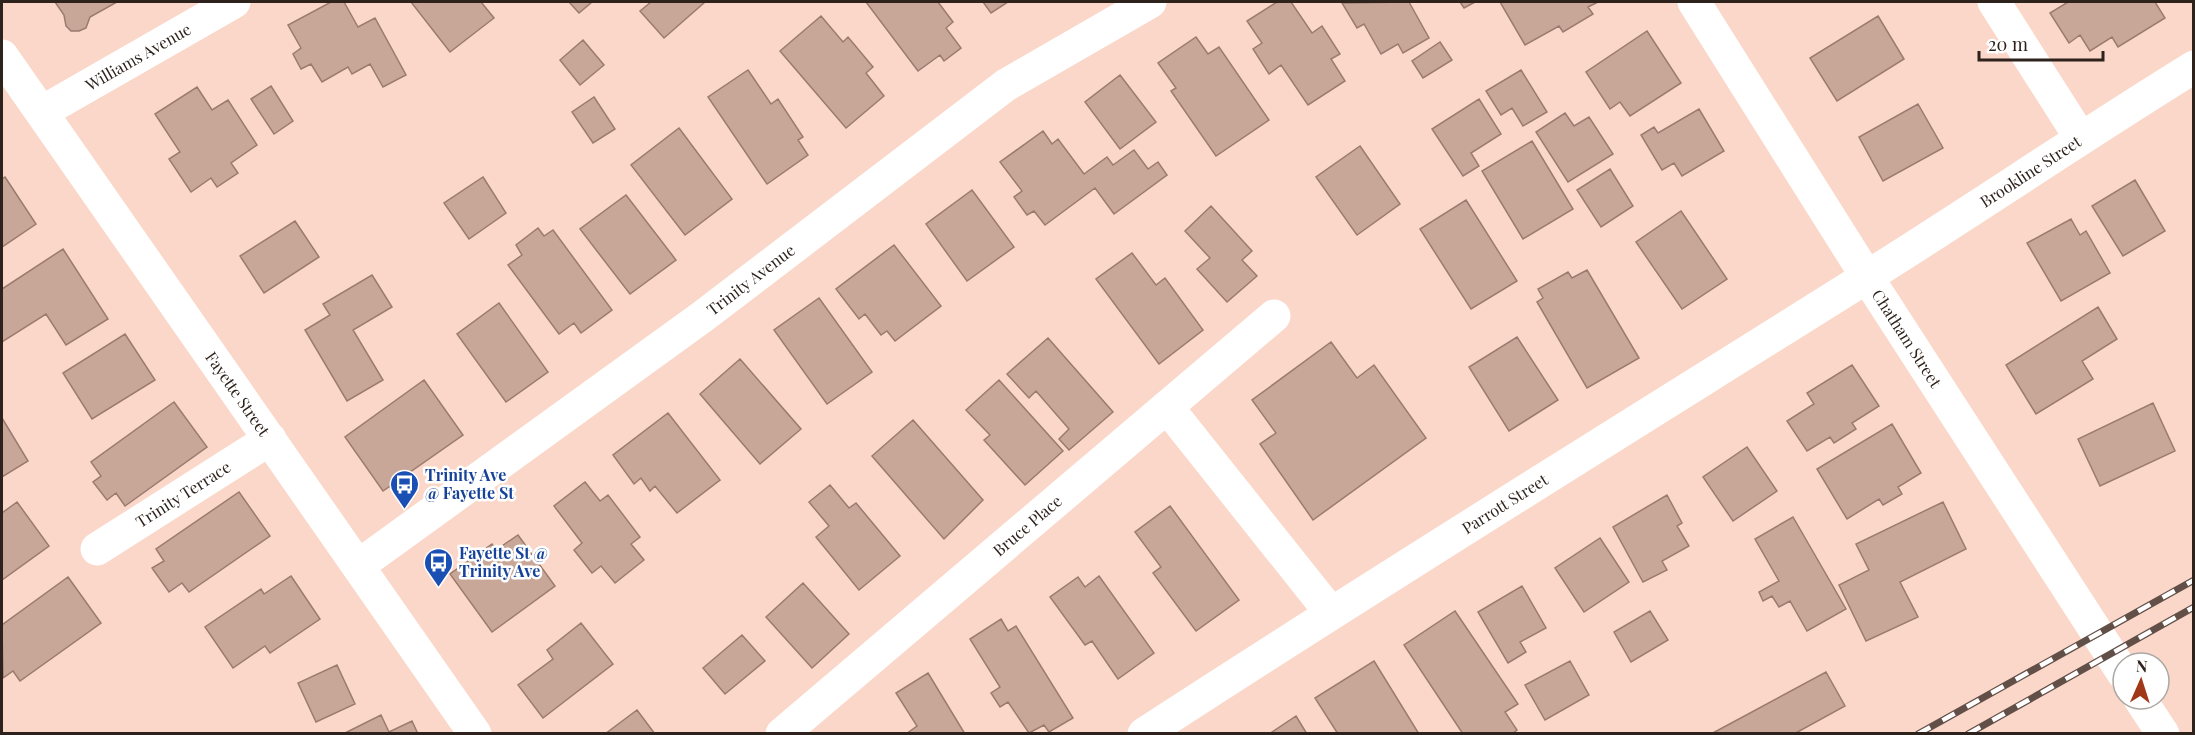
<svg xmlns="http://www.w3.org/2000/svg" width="2195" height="735" viewBox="0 0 2195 735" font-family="'Playfair Display',serif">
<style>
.building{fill:#c8a799;stroke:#9a7b6d;stroke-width:1.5}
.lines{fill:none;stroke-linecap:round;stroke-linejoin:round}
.minor{stroke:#fff;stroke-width:33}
.major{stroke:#fff;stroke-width:33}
.rail-casing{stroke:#625048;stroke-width:7}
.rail{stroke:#fff;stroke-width:4.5;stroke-dasharray:14;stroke-linecap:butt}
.labels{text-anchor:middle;stroke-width:5;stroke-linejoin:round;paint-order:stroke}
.street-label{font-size:16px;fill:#2e221c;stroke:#fff}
.transit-label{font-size:16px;font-weight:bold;fill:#164399;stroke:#fff;text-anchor:start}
</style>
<rect width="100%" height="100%" fill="#fad7c8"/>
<!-- building -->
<path class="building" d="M55,2H117L90,17L86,28L79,31H71L66,26L64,15Z
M331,2H344L358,27L375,18L406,75L383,87L370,64L352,74L348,67L322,82L311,64L301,69L293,54L301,48L288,25Z
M411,2H481L494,18L450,52Z
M569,2H592L579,13Z
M651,2H705L664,38L640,11Z
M866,2H938L953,22L946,28L961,48L944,61L940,55L918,71Z
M983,2H1008L991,13Z
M1277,2H1291L1312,33L1322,26L1340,54L1331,59L1345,81L1308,105L1281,65L1269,74L1253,49L1262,43L1247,21Z
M1409,2L1429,38L1403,53L1398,44L1381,54L1364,24L1357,28L1342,3Z
M1460,2H1475L1464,8Z
M1500,2H1598L1588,7L1593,14L1563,32L1559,26L1525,45Z
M2068,2H2155L2165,18L2118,47L2112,37L2090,51L2080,35L2069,43L2050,13Z
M821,16L843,42L848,37L873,67L866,73L884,96L846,128L780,51Z
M1878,16L1904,59L1837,101L1810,58Z
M1647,31L1681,83L1630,116L1620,102L1610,109L1586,72Z
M1196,37L1208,54L1219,47L1269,120L1216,156L1171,91L1176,88L1158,63Z
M583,40L604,65L580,85L560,60Z
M1440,42L1452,60L1423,78L1412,61Z
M748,70L771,104L778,99L803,137L798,140L808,155L767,184L708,97Z
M1521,70L1547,112L1523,126L1512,108L1501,115L1486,91Z
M1120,75L1156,122L1120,149L1085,102Z
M271,86L293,121L274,134L251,99Z
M197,87L212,110L228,100L257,145L231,163L238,173L217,187L211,178L191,192L169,159L180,152L155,114Z
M594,97L615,129L593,143L572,112Z
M1479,99L1501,134L1471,153L1479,166L1463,176L1432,129Z
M1918,104L1943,148L1883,181L1859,137Z
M1699,109L1724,151L1682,176L1674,163L1662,170L1641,135L1654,127L1658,133Z
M1565,113L1574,126L1589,117L1613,154L1568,182L1536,132Z
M679,128L732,199L685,235L631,165Z
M1043,131L1052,144L1058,139L1084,174L1107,157L1113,165L1134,150L1148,169L1158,162L1167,175L1114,214L1095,188L1045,225L1034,211L1027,215L1014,197L1022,191L1000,162Z
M1532,141L1573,209L1523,239L1482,171Z
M1360,146L1400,204L1357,235L1316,177Z
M1610,169L1633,206L1601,227L1577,190Z
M5,177L36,224L2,247V179Z
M483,177L506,213L469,239L444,203Z
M2135,180L2165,231L2123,256L2092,206Z
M972,190L1014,247L967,281L926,224Z
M626,195L676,260L630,294L580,229Z
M1466,200L1517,281L1471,309L1420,229Z
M1211,206L1252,251L1242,260L1257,276L1227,302L1197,269L1210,258L1185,231Z
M1681,211L1727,279L1682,309L1636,242Z
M2071,219L2080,235L2086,231L2110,273L2061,301L2027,243Z
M295,221L319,257L264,293L240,256Z
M538,228L544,236L553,230L612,310L581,333L574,323L559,334L508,265L522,255L516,245Z
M894,245L941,306L895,341L887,331L881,335L865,314L859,319L836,289Z
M63,249L108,319L66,345L46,314L2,342V289Z
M1132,253L1156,285L1165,278L1203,330L1159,364L1096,279Z
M1587,270L1639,358L1587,388L1537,302L1543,298L1538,289L1568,272L1572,278Z
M372,275L392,307L353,330L383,380L347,401L305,330L330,315L323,304Z
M819,298L872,372L827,404L774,330Z
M499,303L548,372L506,402L457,334Z
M2098,307L2117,339L2082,361L2093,379L2036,414L2006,365Z
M125,334L155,380L92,419L63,373Z
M1517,337L1558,400L1509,431L1469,367Z
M1048,338L1113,412L1069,450L1059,439L1069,429L1036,391L1029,398L1007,374Z
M1331,342L1357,378L1374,365L1426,438L1313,520L1260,444L1276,433L1252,400Z
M740,359L801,429L760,464L700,394Z
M1852,365L1879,406L1852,423L1856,429L1834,443L1830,437L1807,451L1787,421L1814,404L1807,393Z
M424,380L463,435L383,491L345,437Z
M999,380L1063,451L1025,485L984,440L990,435L966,410Z
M174,402L207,447L125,506L116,493L107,500L93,482L101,476L91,462Z
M2153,403L2175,451L2100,486L2078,439Z
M668,413L720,480L677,513L655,486L650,491L641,478L634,484L613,455Z
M2,418L28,461L2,477Z
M913,420L983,500L944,539L872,456Z
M1892,424L1921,473L1898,487L1902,494L1883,505L1879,499L1847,519L1817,469Z
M1747,447L1777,491L1733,521L1703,477Z
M585,482L600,501L608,495L640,537L631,544L644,560L615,583L601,566L592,573L574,550L582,543L554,506Z
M830,485L849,508L856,503L900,556L859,590L816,537L829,526L809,502Z
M239,492L270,536L189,592L182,583L169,592L152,568L164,561L156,549Z
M1667,495L1682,523L1677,526L1689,546L1662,561L1667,570L1643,582L1613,527Z
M17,502L49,546L2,580V513Z
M1943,502L1966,549L1900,582L1918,617L1866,641L1839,585L1869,570L1856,544Z
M1170,506L1239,600L1196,631L1153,573L1161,567L1135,532Z
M1793,517L1846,609L1807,631L1790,601L1779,607L1772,596L1763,601L1759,592L1779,581L1755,539Z
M518,535L555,586L492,632L450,574L492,544L496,550Z
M1600,538L1629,582L1584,612L1555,568Z
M291,576L320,619L270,653L265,646L233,668L205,627L261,589L264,594Z
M1099,576L1154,653L1118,679L1092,641L1085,645L1050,597L1078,577L1085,587Z
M68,577L101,623L20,681L13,671L3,678L2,625Z
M803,583L849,634L812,668L766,617Z
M1522,586L1546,628L1520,642L1526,652L1508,663L1478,612Z
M1455,611L1518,704L1505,712L1517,730L1512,734H1463L1404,645Z
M1650,611L1668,640L1631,662L1614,632Z
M1001,619L1008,631L1016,626L1073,718L1049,732L1044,725L1029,733L1008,702L1000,707L991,693L1000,687L970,639Z
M581,623L613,664L543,718L518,685L553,659L547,650Z
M742,635L765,661L725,694L703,668Z
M1374,661L1419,734H1338L1315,698Z
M1570,661L1589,695L1545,720L1525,685Z
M337,665L355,704L316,722L298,683Z
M1826,672L1845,706L1794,734H1711Z
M928,673L965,734H906L917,726L896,693Z
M637,710L655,734H605Z
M381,715L389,732L412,721L418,734H343Z
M1296,716L1307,734H1269Z"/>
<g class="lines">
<!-- minor -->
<g class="minor">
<path d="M1994,2L2080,137"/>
<path id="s1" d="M2,56L475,734"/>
<path id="s2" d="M42,112L234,2"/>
<path d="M1167,407L1331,613"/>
<path id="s3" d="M97,549L270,439"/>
<path id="s4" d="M358,566L702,317L1006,85L1150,2"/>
<path id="s5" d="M782,734L1274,316"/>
<path id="s6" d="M1144,734C1382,579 1623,430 1862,280C1974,210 2082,136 2194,67"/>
</g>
<!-- major -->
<g class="major">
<path id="s7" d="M1694,2L1867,277L2123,673"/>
<path d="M2140,699L2163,734"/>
</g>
<defs>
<path id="rail" d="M1918,734L2194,580
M1968,734L2194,607"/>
</defs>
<!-- rail casing -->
<use href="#rail" class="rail-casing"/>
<!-- rail -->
<use href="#rail" class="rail"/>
</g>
<!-- icons -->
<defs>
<symbol id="bus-pin" viewBox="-11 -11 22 30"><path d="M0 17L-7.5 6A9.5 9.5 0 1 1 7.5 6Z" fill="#1a4fb4" stroke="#fff"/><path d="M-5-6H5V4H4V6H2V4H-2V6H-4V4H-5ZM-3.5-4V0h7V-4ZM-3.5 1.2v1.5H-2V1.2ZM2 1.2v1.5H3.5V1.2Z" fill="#fff"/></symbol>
</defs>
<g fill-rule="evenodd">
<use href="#bus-pin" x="388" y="468" width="33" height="45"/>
<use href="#bus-pin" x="422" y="546" width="33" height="45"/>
</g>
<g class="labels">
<!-- street labels -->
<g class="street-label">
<text dy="6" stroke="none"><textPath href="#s2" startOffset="111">Williams Avenue</textPath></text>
<text dy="6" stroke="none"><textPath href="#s6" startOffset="1050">Brookline Street</textPath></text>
<text dy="6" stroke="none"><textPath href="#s4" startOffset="486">Trinity Avenue</textPath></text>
<text dy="6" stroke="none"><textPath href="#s7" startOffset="398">Chatham Street</textPath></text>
<text dy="6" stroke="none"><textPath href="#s1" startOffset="412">Fayette Street</textPath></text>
<text dy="6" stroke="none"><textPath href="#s3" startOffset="102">Trinity Terrace</textPath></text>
<text dy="6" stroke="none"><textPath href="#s6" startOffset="428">Parrott Street</textPath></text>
<text dy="6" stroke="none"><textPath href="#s5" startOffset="322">Bruce Place</textPath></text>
</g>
<!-- transit labels -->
<g class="transit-label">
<text x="425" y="481">Trinity Ave<tspan x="425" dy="18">@ Fayette St</tspan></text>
<text x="459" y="559">Fayette St @<tspan x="459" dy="18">Trinity Ave</tspan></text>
</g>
</g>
<!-- border -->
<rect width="2195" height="735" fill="none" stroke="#2e221c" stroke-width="6"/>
<!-- north arrow -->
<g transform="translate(2141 681) rotate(3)"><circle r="28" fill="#ffffff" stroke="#aba7a4" stroke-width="1.5"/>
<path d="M0-4.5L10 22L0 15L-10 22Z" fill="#a03917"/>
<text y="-9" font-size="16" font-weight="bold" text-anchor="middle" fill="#2e221c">N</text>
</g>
<!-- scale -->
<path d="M1979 51v9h124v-9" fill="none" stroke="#2e221c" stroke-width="3"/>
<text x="1988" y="51" font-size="18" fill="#2e221c" stroke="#ffffff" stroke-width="4.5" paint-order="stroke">20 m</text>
</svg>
